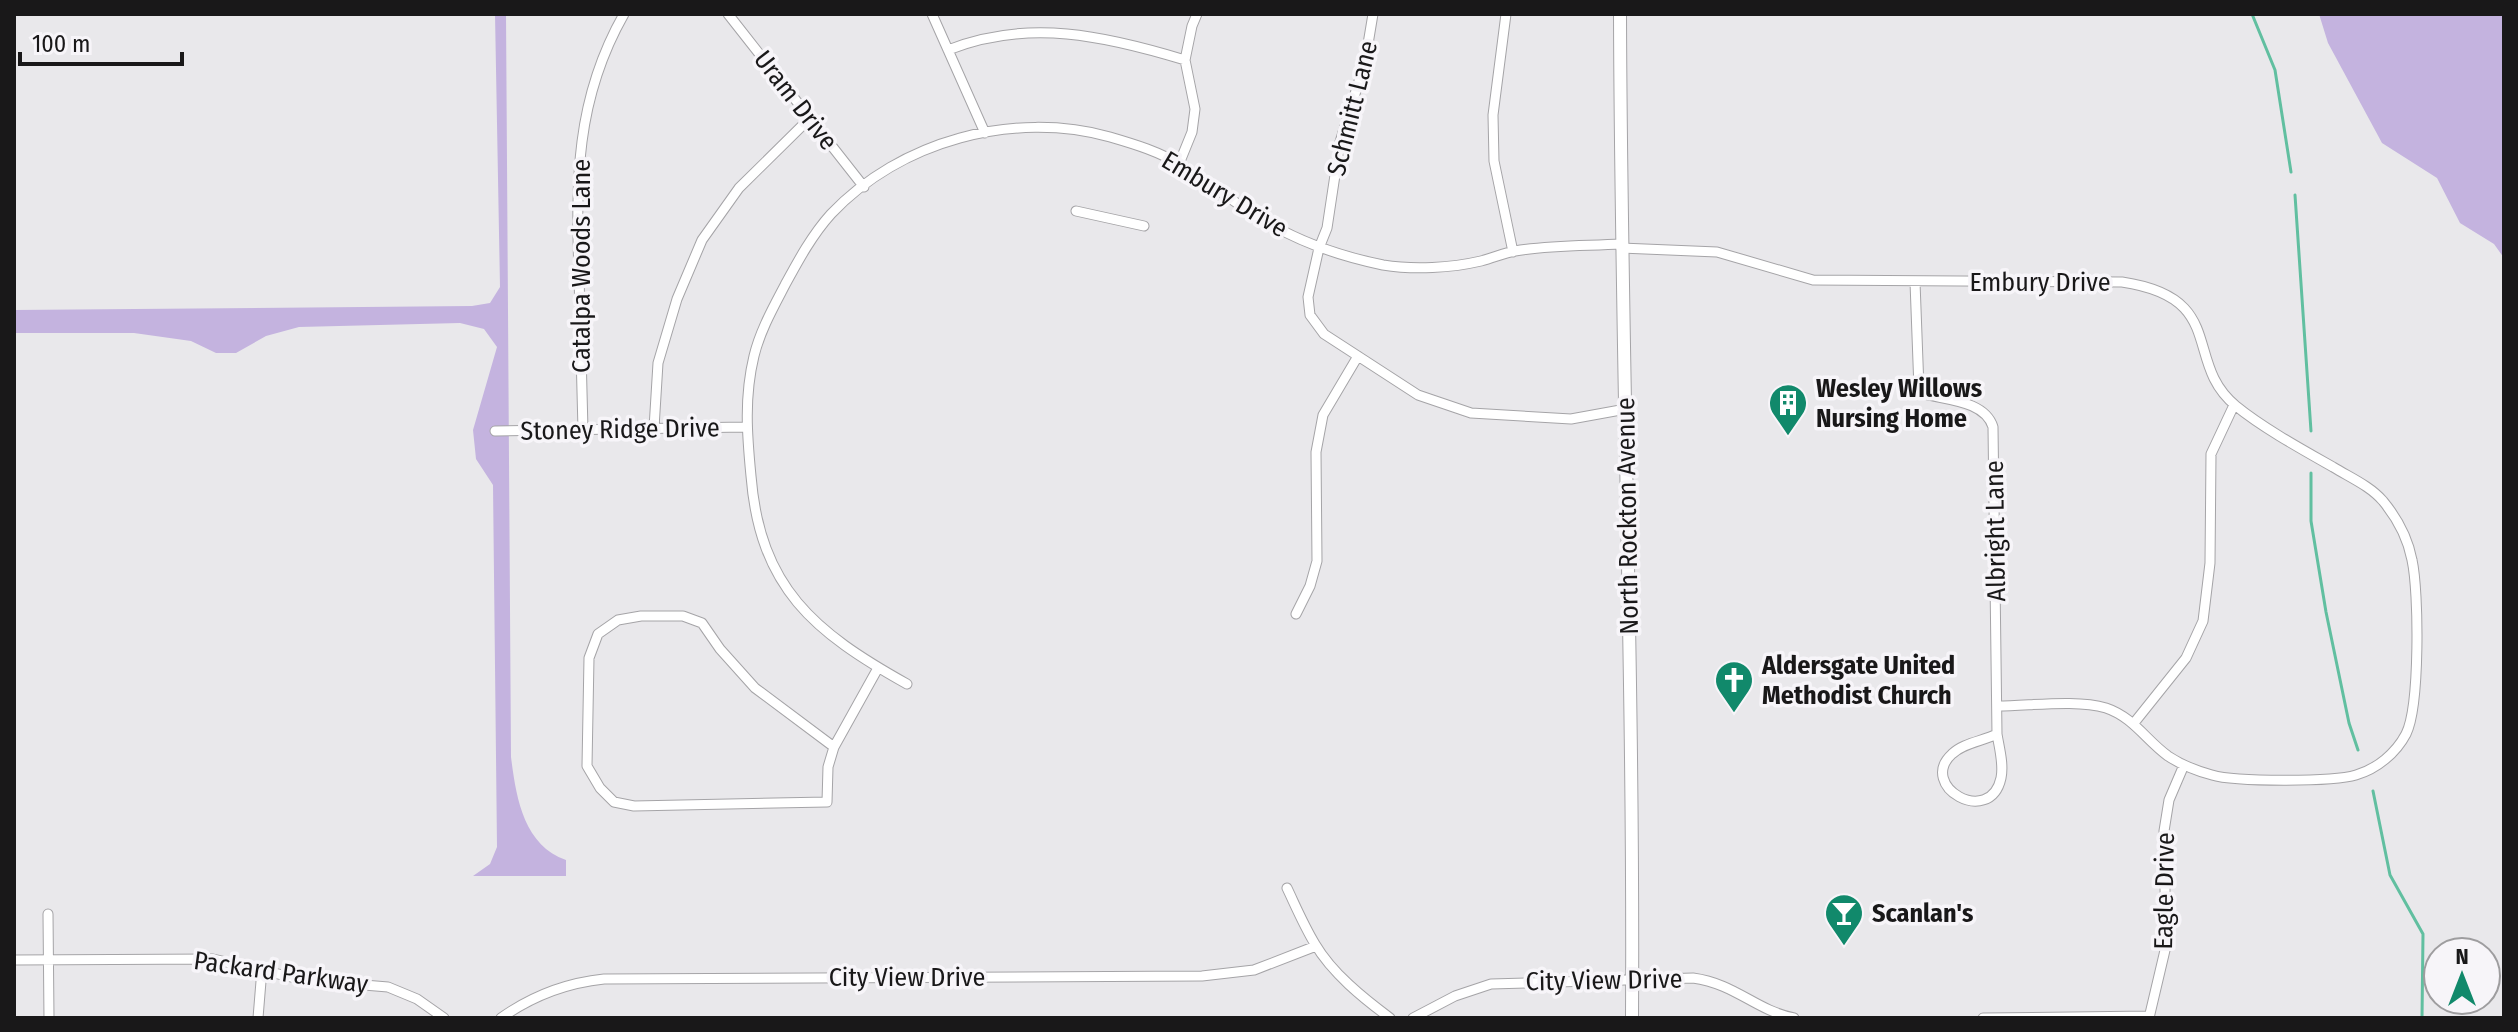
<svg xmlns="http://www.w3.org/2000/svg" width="2518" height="1032" viewBox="0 0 2518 1032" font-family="'Fira Sans Condensed',sans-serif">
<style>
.green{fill:#c4b3df}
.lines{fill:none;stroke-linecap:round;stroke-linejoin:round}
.stream{stroke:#61bfa0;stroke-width:3}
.street-casing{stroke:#a5a4a7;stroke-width:11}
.secondary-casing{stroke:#a5a4a7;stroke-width:14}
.street{stroke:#fff;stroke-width:9}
.secondary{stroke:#fff;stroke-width:12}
.labels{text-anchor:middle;stroke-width:7;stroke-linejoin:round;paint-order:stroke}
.street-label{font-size:26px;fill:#191819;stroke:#f7f5f9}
.poi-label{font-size:26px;font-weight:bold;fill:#191819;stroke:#f7f5f9;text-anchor:start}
</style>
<rect width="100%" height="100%" fill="#e9e8eb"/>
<!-- green -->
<path class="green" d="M495,14H506L511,757C516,796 523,845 566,860V876H473L490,864L497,847L493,485L476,459L473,430L497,347L484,329L460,323L299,327L266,336L236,353H216L191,341L134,333H14V310L472,306L490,303L500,287Z
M2319,14H2504V258L2494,244L2460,223L2437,178L2382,143L2328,43Z"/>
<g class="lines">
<!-- stream -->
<path class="stream" d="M2252,14L2275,70L2291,172
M2295,195L2311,431
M2311,473V521L2326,612L2349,723L2358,750
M2373,791L2390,875L2423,934L2422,1018"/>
<defs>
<path id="street" d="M728,14L864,187
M932,14L985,133
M1373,14L1365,62L1340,142L1327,228L1319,248L1308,297L1310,315L1324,334L1418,395L1471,413L1571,419L1626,409
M1506,14L1493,115L1494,161L1513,252
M948,50C1028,18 1106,36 1185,60
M1179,164L1192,132L1195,109L1185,60L1192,26L1197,14
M1076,211L1144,226
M1621,248L1717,252L1813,280L2122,282C2229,298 2182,362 2236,406C2263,428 2303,450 2333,467C2351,478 2370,486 2383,501C2397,518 2408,539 2412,560C2419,592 2420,706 2406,734C2396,753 2377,769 2356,775C2333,782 2235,782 2212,775C2197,771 2180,764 2168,756C2146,740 2133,717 2106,708C2076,699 2030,706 1998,706
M1915,282L1919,389L1924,394C1947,400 1985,401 1993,427L1997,734C1999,747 2004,764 2001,778C1990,828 1917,786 1952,754C1963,743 1983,741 1997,734
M654,428L658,363L677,299L702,240L739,188L810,118
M583,430C582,379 580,328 579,276C576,181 575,100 624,14
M495,431L745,427
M1296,614L1310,586L1317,561L1316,452L1323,415L1358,356
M907,684C814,632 760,588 751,476C747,435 744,397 754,356C760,331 773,308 785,285C798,261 812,235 831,214C900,141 1013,110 1110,137C1134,144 1161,152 1182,166C1212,184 1239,207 1270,224C1305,244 1344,257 1383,265C1414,270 1451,268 1481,261C1493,258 1504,253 1515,251C1550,245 1586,246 1621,244
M2134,723L2186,658L2203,621L2210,563L2211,454L2234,405
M834,747L755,688L720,649L702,623L683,616H641L618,620L598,634L589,658L587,766L600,788L614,802L634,806L827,802L828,767L834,747L878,668
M1287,888C1296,907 1304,926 1315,944C1332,973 1363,998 1390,1018
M48,914L49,1018
M14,960L213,959L304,980L388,987L417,999L444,1018
M258,1018L262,969
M501,1018C532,996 566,983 604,979L1202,976L1254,970L1316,946
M1413,1018L1455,996L1491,984L1693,978C1736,984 1755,1010 1794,1018
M1983,1018L2149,1016
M2149,1018L2166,946L2164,831L2169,800L2184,765"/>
<path id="secondary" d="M1620,14C1621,349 1634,683 1632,1018"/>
</defs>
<!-- street casing -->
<use href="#street" class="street-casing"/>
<!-- secondary casing -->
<use href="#secondary" class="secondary-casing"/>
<!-- street -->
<use href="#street" class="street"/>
<!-- secondary -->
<use href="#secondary" class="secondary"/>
</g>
<!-- icons -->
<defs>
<symbol id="building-pin" viewBox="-11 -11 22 30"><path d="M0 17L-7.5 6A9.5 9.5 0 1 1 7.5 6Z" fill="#11896b" stroke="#f7f5f9"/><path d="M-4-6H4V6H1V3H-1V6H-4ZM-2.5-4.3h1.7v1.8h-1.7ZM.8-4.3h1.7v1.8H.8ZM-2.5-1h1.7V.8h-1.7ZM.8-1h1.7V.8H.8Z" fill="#fff"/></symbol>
<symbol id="church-pin" viewBox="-11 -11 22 30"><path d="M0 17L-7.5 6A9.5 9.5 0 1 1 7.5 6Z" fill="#11896b" stroke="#f7f5f9"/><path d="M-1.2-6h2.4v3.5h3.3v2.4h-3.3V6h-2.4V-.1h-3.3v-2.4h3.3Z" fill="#fff"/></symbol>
<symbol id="bar-pin" viewBox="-11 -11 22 30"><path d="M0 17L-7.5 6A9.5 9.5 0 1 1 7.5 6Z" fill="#11896b" stroke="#f7f5f9"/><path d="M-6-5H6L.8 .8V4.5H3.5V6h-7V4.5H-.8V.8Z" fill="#fff"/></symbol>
</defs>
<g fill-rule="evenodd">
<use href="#building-pin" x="1766" y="381" width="44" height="60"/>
<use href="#church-pin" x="1712" y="658" width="44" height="60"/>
<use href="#bar-pin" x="1822" y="891" width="44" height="60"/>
</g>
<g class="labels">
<!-- street labels -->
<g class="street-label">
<text transform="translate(796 100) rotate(52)" y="9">Uram Drive</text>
<text transform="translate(1352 108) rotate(-76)" y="9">Schmitt Lane</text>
<text transform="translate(1225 194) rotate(31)" y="9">Embury Drive</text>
<text transform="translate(581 266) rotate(-90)" y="9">Catalpa Woods Lane</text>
<text x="2040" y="291">Embury Drive</text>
<text transform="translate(620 429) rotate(-1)" y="9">Stoney Ridge Drive</text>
<text transform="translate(1627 516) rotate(-91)" y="9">North Rockton Avenue</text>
<text transform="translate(1995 531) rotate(-91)" y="9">Albright Lane</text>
<text transform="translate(2164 891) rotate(-89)" y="9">Eagle Drive</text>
<text transform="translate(281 972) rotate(8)" y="9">Packard Parkway</text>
<text x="907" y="986">City View Drive</text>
<text transform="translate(1604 980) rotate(-1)" y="9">City View Drive</text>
</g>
<!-- poi labels -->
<g class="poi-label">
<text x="1816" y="397">Wesley Willows<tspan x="1816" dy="30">Nursing Home</tspan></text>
<text x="1762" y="674">Aldersgate United<tspan x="1762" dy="30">Methodist Church</tspan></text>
<text x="1872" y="922">Scanlan's</text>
</g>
</g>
<!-- border -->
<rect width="2518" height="1032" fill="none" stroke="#191819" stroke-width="32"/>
<!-- north arrow -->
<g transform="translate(2462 976)"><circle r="38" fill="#f7f5f9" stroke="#9e9d9f" stroke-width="2"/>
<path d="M0-6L14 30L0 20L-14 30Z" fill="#11896b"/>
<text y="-12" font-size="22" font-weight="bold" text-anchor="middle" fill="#191819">N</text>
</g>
<!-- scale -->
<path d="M20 52v12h162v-12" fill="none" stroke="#191819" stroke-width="4"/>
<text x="32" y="52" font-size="24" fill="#191819" stroke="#f7f5f9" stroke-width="6" paint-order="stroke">100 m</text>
</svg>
